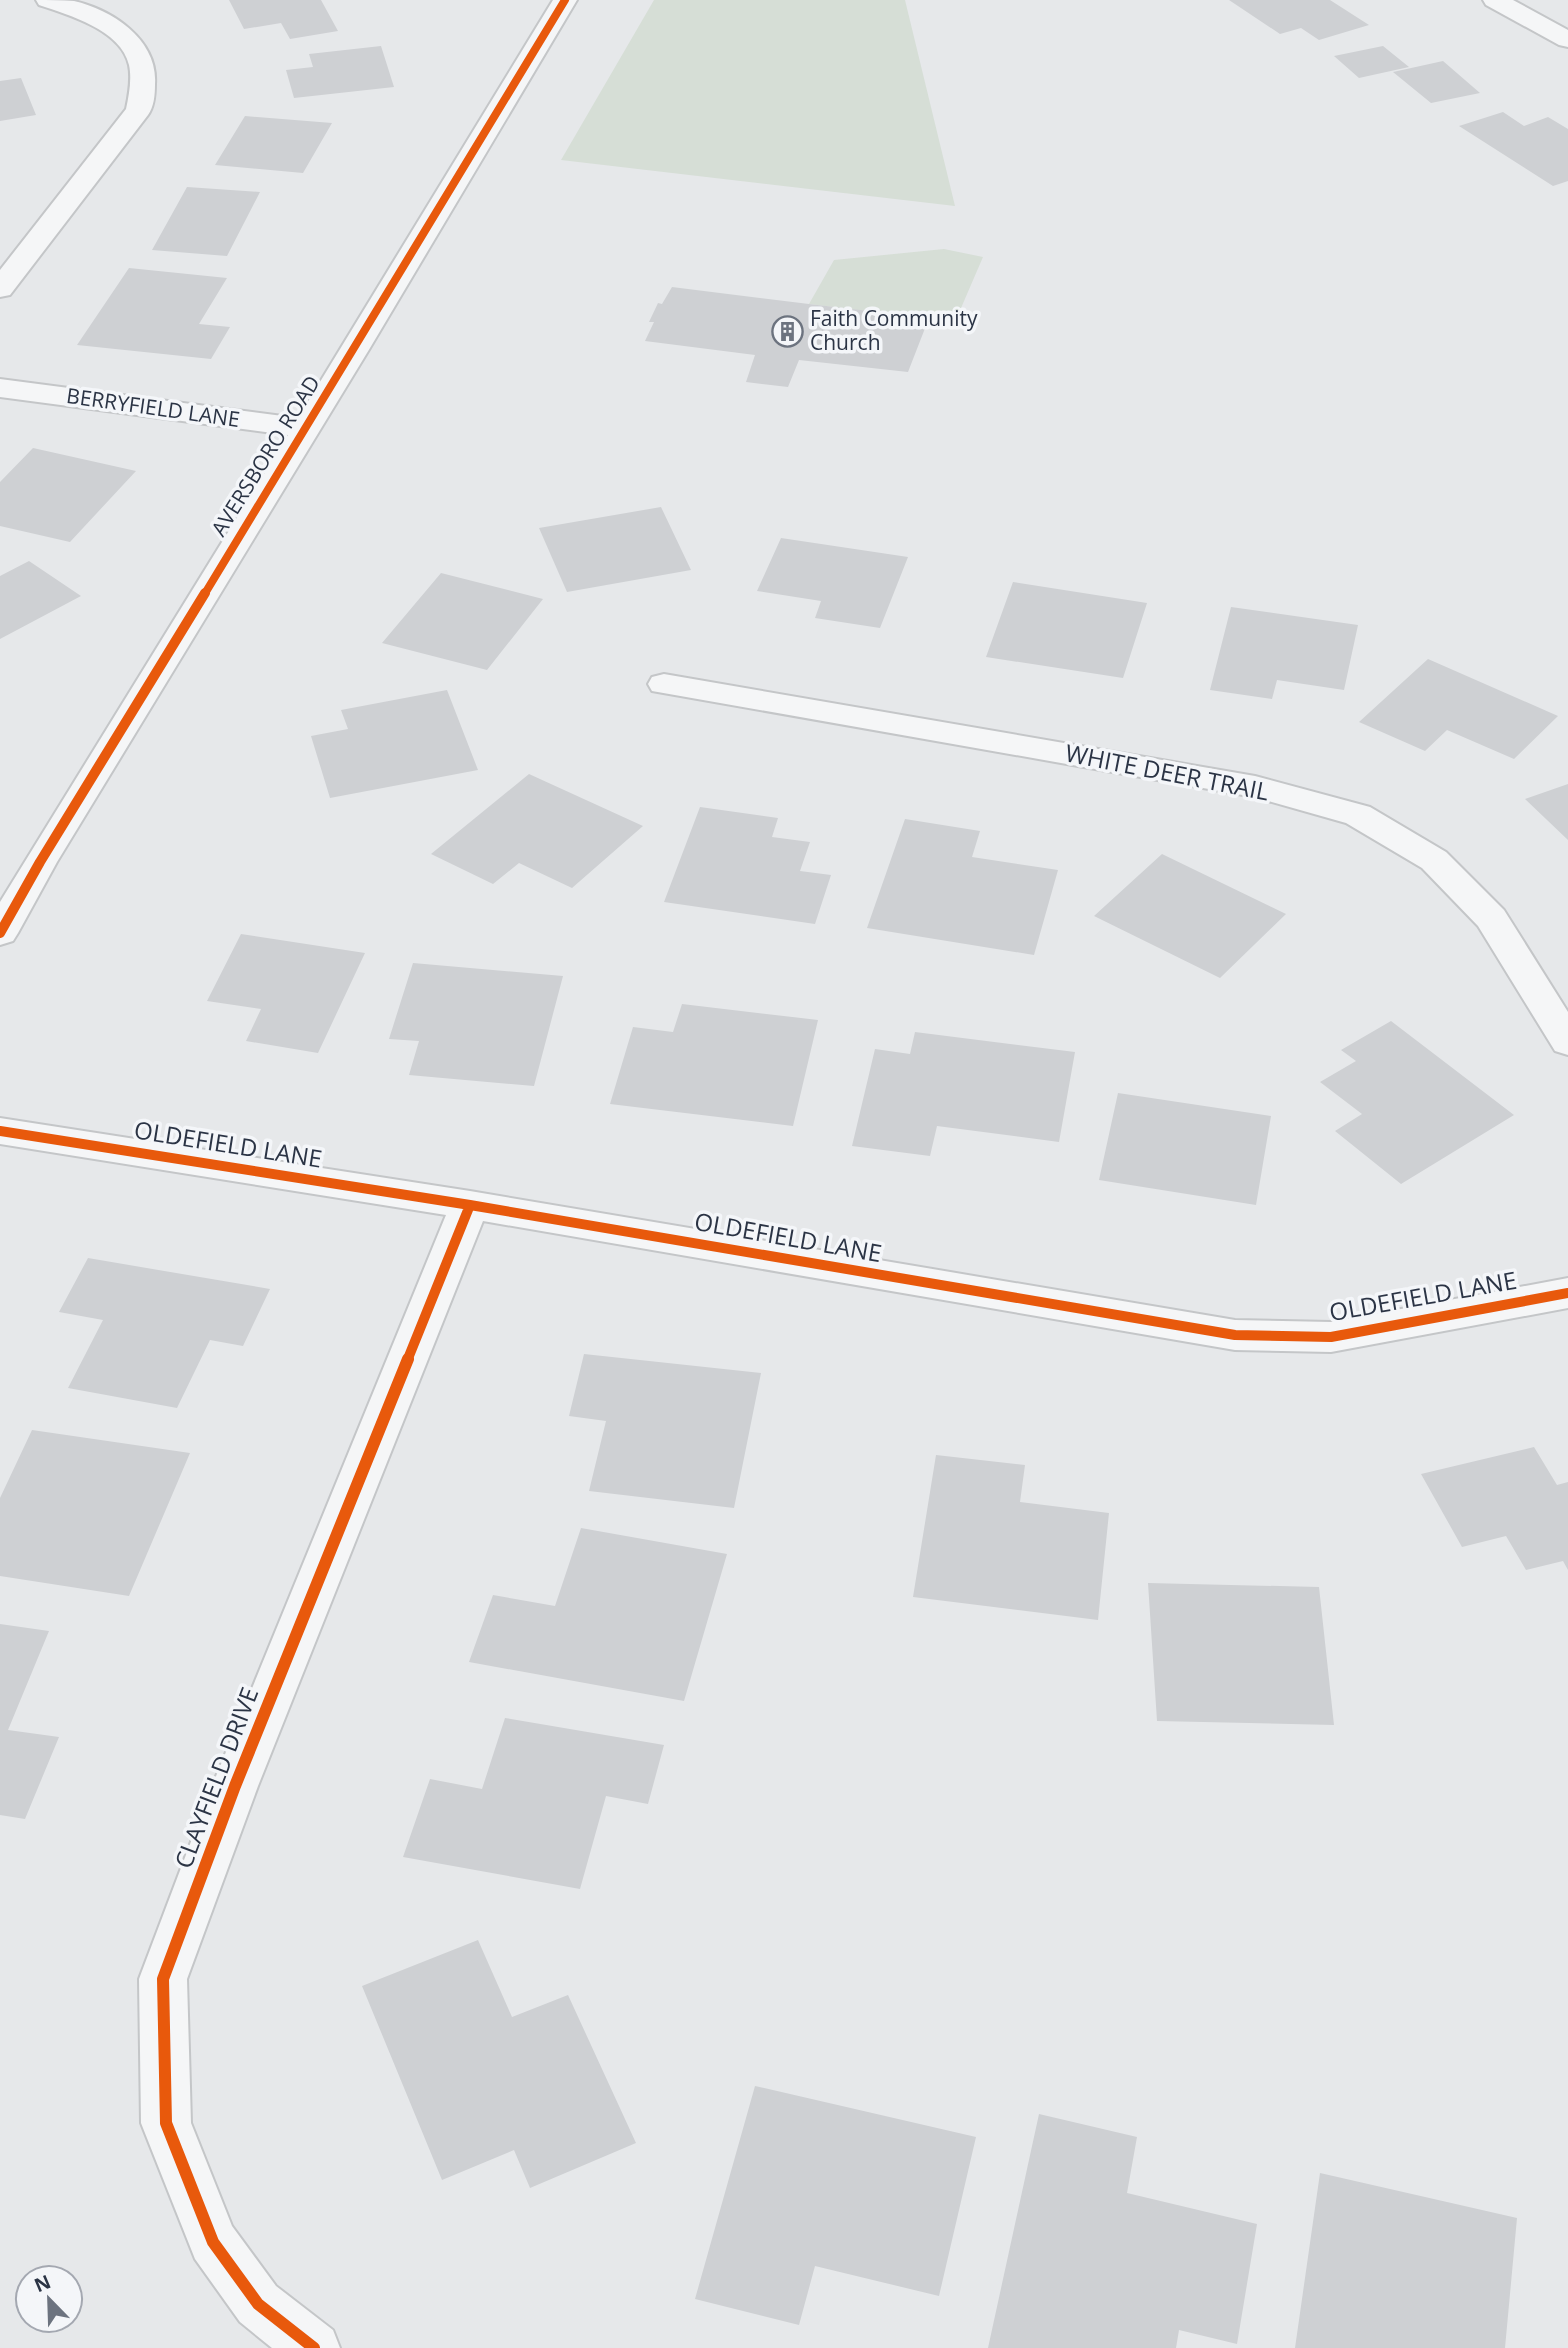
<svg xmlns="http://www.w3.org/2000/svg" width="1568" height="2348" viewBox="0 0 1568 2348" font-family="'Open Sans',sans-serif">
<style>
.green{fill:#d6ded6}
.building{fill:#ced0d3}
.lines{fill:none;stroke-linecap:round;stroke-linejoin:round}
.minor-casing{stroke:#c4c6c8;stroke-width:4}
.minor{fill:#f5f6f7;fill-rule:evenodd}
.cycleway-far2-casing{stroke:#f4f6f9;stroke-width:11}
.cycleway-far1-casing{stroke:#f4f6f9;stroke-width:14}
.cycleway-casing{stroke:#f4f6f9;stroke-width:17}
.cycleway-far2{stroke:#e8590c;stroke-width:8}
.cycleway-far1{stroke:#e8590c;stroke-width:10}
.cycleway{stroke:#e8590c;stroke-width:12}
.labels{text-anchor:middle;stroke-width:7;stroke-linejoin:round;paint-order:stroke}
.far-poi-label{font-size:21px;fill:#2b3445;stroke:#f4f6f9;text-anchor:start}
.far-street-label{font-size:21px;fill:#2b3445;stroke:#f4f6f9}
.street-label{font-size:24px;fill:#2b3445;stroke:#f4f6f9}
</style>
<rect width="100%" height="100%" fill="#e6e8ea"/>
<!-- green -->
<path class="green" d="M654,0H905L955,206L561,160Z
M944,249L983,257L955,322L809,304L834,260Z"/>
<!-- building -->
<path class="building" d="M229,0H321L338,31L290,39L281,23L244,29Z
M1229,0H1330L1369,25L1319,40L1301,28L1280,34Z
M381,46L394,87L294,98L286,70L313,67L309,54Z
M1383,46L1409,67L1359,78L1334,56Z
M1443,61L1480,93L1431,103L1393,72Z
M21,78L36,115L0,121V81Z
M1503,112L1524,126L1548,117L1568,129V181L1553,186L1459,126Z
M245,116L332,123L303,173L215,165Z
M187,187L260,192L227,256L152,250Z
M129,268L227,278L199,324L230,327L211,359L77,345Z
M672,287L809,304L929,318L908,372L799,360L788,387L746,382L755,355L645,341L654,322H649L658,303L662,304Z
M33,448L136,471L70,542L0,526V482Z
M661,507L691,570L567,592L539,528Z
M781,538L908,557L880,628L815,618L821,601L757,591Z
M29,561L81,596L0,639V576Z
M441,573L543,599L487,670L382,643Z
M1013,582L1147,603L1123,678L986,657Z
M1231,607L1358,625L1344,690L1277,680L1272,699L1210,690Z
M1428,659L1558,716L1514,759L1447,730L1425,751L1359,722Z
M447,690L478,770L330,798L311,736L348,729L341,710Z
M529,774L643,826L572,888L519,863L493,884L431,854Z
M1568,784V840L1525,799Z
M700,807L778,818L772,837L810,842L800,871L831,875L815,924L664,902Z
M905,819L980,831L972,857L1058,870L1034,955L867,928Z
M1162,854L1286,914L1220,978L1094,916Z
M241,934L365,953L318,1053L246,1041L261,1009L207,1001Z
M413,963L563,976L534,1086L409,1075L419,1041L389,1039Z
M682,1004L818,1020L793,1126L610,1104L633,1027L673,1032Z
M1391,1021L1514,1115L1401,1184L1335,1131L1362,1114L1320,1082L1356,1061L1341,1050Z
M915,1032L1075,1052L1059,1142L937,1126L930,1156L852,1146L875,1049L910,1054Z
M1118,1093L1271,1116L1256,1205L1099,1180Z
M88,1258L270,1289L243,1346L210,1340L177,1408L68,1388L103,1320L59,1312Z
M584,1354L761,1373L734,1508L589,1491L606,1421L569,1416Z
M32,1430L190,1453L129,1596L0,1576V1498Z
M1534,1447L1557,1485L1568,1482V1570L1563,1561L1526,1570L1506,1536L1462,1547L1421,1474Z
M936,1455L1025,1465L1020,1502L1109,1513L1098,1620L913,1597Z
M581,1528L727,1554L684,1701L469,1662L493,1595L555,1606Z
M1148,1583L1319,1587L1334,1725L1157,1721Z
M0,1624L49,1631L8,1730L59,1737L25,1819L0,1815Z
M505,1718L664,1745L648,1804L606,1796L580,1889L403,1857L430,1779L482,1789Z
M478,1940L512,2017L568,1995L636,2143L530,2188L514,2150L442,2180L362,1986Z
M755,2086L976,2137L939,2296L815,2266L799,2325L695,2299Z
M1039,2114L1137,2137L1127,2193L1257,2224L1237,2344L1179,2330L1176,2348H988Z
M1320,2173L1517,2218L1505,2348H1295Z"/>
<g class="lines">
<defs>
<path id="minor" d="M36,0C48,0 62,0 74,1C113,10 158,40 155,84C155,95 154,107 148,115L10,295L0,297V270L126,109C129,95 132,79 129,65C121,30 69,15 39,5Z
M553,0H577L370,348L57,862L18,933L13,941L0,945V902L288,435L0,397V379L298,418Z
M1483,0H1513L1568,30V47L1559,45L1486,5Z
M664,674L1255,776L1370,807L1446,852L1504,910L1568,1012V1055L1555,1051L1478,926L1422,868L1346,823L1254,797L652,691L648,684L652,677Z
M0,1118L470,1191L1235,1320L1331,1322L1568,1278V1308L1331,1352L1235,1350L483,1221L258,1786L187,1979L191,2123L232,2226L276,2286L333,2330L340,2348H272L240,2322L195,2259L141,2123L139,1979L212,1786L446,1215L0,1144Z"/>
</defs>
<!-- minor casing -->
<use href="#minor" class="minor-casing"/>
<!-- minor -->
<use href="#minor" class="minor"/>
<defs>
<path id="cycleway-far2" d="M204,595L565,0"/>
<path id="cycleway-far1" d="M0,933L40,862L205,593
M0,1131L470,1205L1235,1335L1331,1337L1568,1293
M407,1361L470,1205"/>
<path id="cycleway" d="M314,2348L258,2304L213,2242L166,2123L163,1979L235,1786L408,1359"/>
</defs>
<!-- cycleway-far2 casing -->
<use href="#cycleway-far2" class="cycleway-far2-casing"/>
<!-- cycleway-far1 casing -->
<use href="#cycleway-far1" class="cycleway-far1-casing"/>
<!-- cycleway casing -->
<use href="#cycleway" class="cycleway-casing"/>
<!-- cycleway-far2 -->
<use href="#cycleway-far2" class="cycleway-far2"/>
<!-- cycleway-far1 -->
<use href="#cycleway-far1" class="cycleway-far1"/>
<!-- cycleway -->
<use href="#cycleway" class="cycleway"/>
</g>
<!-- icons -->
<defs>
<symbol id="building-ring" viewBox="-11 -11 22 22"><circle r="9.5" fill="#f4f6f9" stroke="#6c737f" stroke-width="1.5"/><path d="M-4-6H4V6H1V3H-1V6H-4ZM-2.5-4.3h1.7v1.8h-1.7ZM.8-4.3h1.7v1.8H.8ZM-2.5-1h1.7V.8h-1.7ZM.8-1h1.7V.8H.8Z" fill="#6c737f"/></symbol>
</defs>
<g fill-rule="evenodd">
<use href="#building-ring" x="770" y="314" width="35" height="35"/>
</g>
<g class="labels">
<!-- far-poi labels -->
<g class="far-poi-label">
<text x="810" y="326">Faith Community<tspan x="810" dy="24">Church</tspan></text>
</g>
<!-- far-street labels -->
<g class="far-street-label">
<text transform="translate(153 408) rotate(8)" y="7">BERRYFIELD LANE</text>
<text transform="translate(266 456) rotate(-58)" y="7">AVERSBORO ROAD</text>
</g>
<!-- street labels -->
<g class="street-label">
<text transform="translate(1167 773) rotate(11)" y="8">WHITE DEER TRAIL</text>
<text transform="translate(228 1145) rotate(9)" y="8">OLDEFIELD LANE</text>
<text transform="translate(788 1238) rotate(10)" y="8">OLDEFIELD LANE</text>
<text transform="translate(1423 1297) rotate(-10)" y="8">OLDEFIELD LANE</text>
<text transform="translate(217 1778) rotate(-69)" y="8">CLAYFIELD DRIVE</text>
</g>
</g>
<!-- north arrow -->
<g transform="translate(49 2299) rotate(337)"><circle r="33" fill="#f4f6f9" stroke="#a4a8b1" stroke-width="2"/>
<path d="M0-5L12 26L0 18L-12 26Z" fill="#6c737f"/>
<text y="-10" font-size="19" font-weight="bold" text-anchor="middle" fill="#2b3445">N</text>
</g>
</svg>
